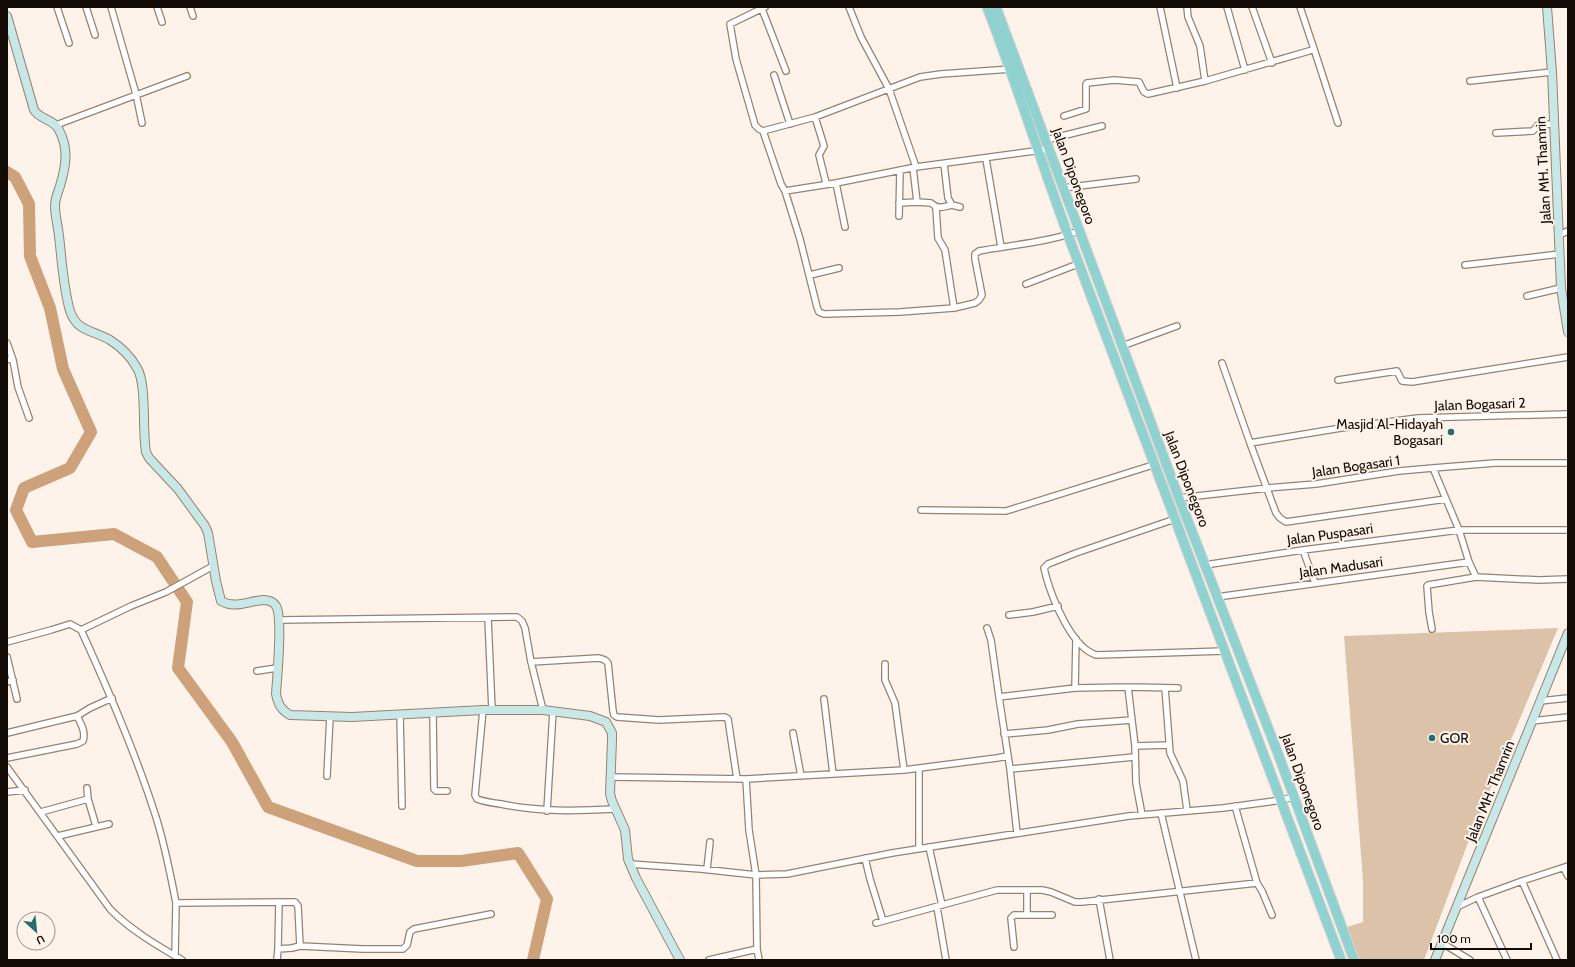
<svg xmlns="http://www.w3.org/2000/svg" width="1575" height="967" viewBox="0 0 1575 967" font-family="Cabin,sans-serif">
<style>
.green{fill:#ddc2aa}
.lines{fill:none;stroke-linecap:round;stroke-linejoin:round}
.river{stroke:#cda27a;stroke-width:12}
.street-casing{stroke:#98816d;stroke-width:8}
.secondary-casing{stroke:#98816d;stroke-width:10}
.primary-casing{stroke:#d5d3d2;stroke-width:11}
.street{stroke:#fff;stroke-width:5.5}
.secondary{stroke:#c8e8e8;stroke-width:8}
.primary{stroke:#90d2d0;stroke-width:9}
.poi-dot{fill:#246f6d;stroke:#fef3ea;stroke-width:1.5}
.labels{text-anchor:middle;stroke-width:4;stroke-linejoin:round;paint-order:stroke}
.street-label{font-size:14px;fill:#130b05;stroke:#fef3ea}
.poi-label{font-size:14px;fill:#130b05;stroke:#fef3ea;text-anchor:end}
</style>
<rect width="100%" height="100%" fill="#fef3ea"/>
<!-- green -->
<path class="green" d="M1558,628L1469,840L1424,960H1358L1349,935L1347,927L1363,922V880L1344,636Z"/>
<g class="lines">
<!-- river -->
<path class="river" d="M7,172L15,177L29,204L30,256L50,308L63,369L91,432L70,468L24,488L16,510L32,542L114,534L157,557L187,602L178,668L232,742L268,807L417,861H461L518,853L547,899L533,960"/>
<defs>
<path id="street" d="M57,7L69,43
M86,7L95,35
M111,7L136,94L142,123
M157,7L162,22
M190,7L193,16
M849,7L861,37L889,89L916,167
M1160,7L1177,88
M1187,7L1188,17L1200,46L1205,81
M1227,7L1245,70
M1252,7L1272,63
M762,9L786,71
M1314,49L1338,123
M1011,69L941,74L920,77L815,117L763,131L781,184L785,191L836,183L916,167L1049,149
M774,75L790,124
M1470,81L1552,72
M1064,116L1086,109V84L1087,83L1114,80L1139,82L1144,92L1148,94L1205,81L1309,51L1314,49L1300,7
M815,117L824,146L819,155L826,183
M56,125L187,76
M763,131L759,129L755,125L736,59L730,24L765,7
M1496,133L1533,131L1538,125L1553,124
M1046,140L1102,126
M986,159L1001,247
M944,164L948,198L952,205L960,207
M913,168L917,202
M836,183L845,227
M1063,188L1136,179
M785,191L800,239L817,307L819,312L824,314L900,312L954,308L975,303L979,300L982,295L975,259V254L979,251C1012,245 1048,242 1079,231
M899,203L917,202L931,203C939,210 942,207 952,205
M936,208L938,238L945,250L954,308
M899,216L900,170
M1559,235L1568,231
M1465,265L1560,254
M810,275L839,268
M1026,284L1078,264
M1527,296L1561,288
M7,343L13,360
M1122,346L1177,326
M7,359L13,360L18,387L29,418
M1222,363L1250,443
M1338,380L1397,371L1402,381L1412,382L1568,357
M1433,468L1459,530L1469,562L1476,577
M1179,498L1268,488L1316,484L1399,471L1433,468L1495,463H1568
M1446,499L1286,522L1280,518L1276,513L1250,443L1341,428L1418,418L1568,414
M921,510L1006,511L1153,465
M1175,519L1076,553L1048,564L1044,568C1049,591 1065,631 1083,647C1087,651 1091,653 1096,655L1225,651
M1303,550L1315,583
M1205,565L1303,550L1459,530H1568
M213,566L166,592L131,606L81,630C108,689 134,749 154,811C164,840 170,872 176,903L295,902L298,906L300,946L292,948L278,949L277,960
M1217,597L1469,562
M1009,615L1033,612L1058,606
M488,618L492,710
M279,620L517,617L522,621L525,628L531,662L543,710
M987,628L991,640L999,697L1075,688L1076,639
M1432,629L1429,612L1427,586L1428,585L1476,577L1539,580L1568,579
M7,642L51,630L70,624L81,630
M7,657L17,699
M531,662L599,658L605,660L608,663L613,711L614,715L617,717L659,720L725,717L728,719L737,779
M885,664V680L895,703L904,770
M257,671L277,668
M7,682L13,680
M1128,687L1135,746L1136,783L1142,815
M1075,688L1128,687L1178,688
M1165,688L1170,753L1183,781L1187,810
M999,697L1010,769L1134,757
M824,699L833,774
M1540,701L1568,698
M483,710L475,795L477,799C485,802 493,803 501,804C539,812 576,811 615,809
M433,714L434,789L436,791H447
M400,715L402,806
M1532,721L1568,717
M7,733L77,716L90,708L112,698
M793,733L801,776
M1004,734L1048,730L1078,724L1132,720
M1135,746L1169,745
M7,758L77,744L83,741C86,732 81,724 77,716
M7,767L110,909C129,929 158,946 182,960
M919,769V848
M1010,769L1017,833
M327,776L330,716
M611,777L746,779L904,770L997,758L1007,756
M746,779L749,830L756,875L757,949L759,960
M87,788L88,799L96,826
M7,792L25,790
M1235,806L1257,883
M547,811L553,711
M41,812L88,799
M1161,813L1196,960
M58,836L109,824
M929,847L942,905
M865,858L870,879L883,921
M630,864L701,869L756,875L787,874L892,853L1129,816L1223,808L1282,800L1293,797
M1564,868L1568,876
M707,869L710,842
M1522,881L1557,960
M1478,897L1507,960
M1099,899L1110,960
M937,907L946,960
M1457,907L1478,897L1522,881L1568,866
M1027,915H1052
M876,923L997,890H1042L1051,892L1075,902H1082L1257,883L1262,891L1272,915
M1442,943L1470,960
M300,946L363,949H403L407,945L410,932L414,929L491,914
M1014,947L1011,918L1014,915H1027V890
M278,949L279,902
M175,956L176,903
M709,960L757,949"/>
<path id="secondary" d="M1547,7L1552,72L1561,288L1568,332
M7,16L34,110C40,120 54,119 59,130C69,149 66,166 60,186C58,192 55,199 55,206C55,216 58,226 59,236C62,261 63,287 70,311C77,332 93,330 110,340C121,347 131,357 137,368C147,384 142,430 146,452L149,458L178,489L205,526L208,533L216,581L221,601C235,609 248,601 263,600C268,600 273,601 276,606C283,617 277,678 276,694C278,704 281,710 290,715L352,717L483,710H543L590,716L606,722L612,733V740L610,794L612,801L625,830L628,859L636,878L680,960
M1435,960L1568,633"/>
<path id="primary" d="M987,7C1016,82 1040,159 1068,235L1341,960
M996,7L1179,498L1277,751L1354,960"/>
</defs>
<!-- street casing -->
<use href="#street" class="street-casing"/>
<!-- secondary casing -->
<use href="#secondary" class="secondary-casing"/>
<!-- primary casing -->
<use href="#primary" class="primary-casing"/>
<!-- street -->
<use href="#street" class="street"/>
<!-- secondary -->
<use href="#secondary" class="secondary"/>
<!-- primary -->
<use href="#primary" class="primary"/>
</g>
<!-- markers -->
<g class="poi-dot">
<circle cx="1451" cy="432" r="4"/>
<circle cx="1432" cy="738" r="4"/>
</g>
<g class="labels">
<!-- street labels -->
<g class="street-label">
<text transform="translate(1543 170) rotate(-93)" y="5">Jalan MH. Thamrin</text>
<text transform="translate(1074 176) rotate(70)" y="5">Jalan Diponegoro</text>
<text transform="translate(1480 404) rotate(-2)" y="5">Jalan Bogasari 2</text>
<text transform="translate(1356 466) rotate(-8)" y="5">Jalan Bogasari 1</text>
<text transform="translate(1187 479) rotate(69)" y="5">Jalan Diponegoro</text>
<text transform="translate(1330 534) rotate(-8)" y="5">Jalan Puspasari</text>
<text transform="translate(1341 567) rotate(-8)" y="5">Jalan Madusari</text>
<text transform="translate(1303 782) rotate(70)" y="5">Jalan Diponegoro</text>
<text transform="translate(1490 791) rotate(-68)" y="5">Jalan MH. Thamrin</text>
</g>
<!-- poi labels -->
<g class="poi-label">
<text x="1443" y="429">Masjid Al-Hidayah<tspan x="1443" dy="16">Bogasari</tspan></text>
<text x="1440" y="743" text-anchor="start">GOR</text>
</g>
</g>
<!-- border -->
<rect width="1575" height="967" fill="none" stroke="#130b05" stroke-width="16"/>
<!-- north arrow -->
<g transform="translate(36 931) rotate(153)"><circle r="19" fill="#fef3ea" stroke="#a0968e"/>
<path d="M0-3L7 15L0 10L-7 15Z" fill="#246f6d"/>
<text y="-6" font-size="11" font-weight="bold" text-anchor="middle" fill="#130b05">U</text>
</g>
<!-- scale -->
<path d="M1431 943v6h100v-6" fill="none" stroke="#130b05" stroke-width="2"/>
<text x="1437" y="943" font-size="12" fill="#130b05" stroke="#fef3ea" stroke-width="3" paint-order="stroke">100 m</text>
</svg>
